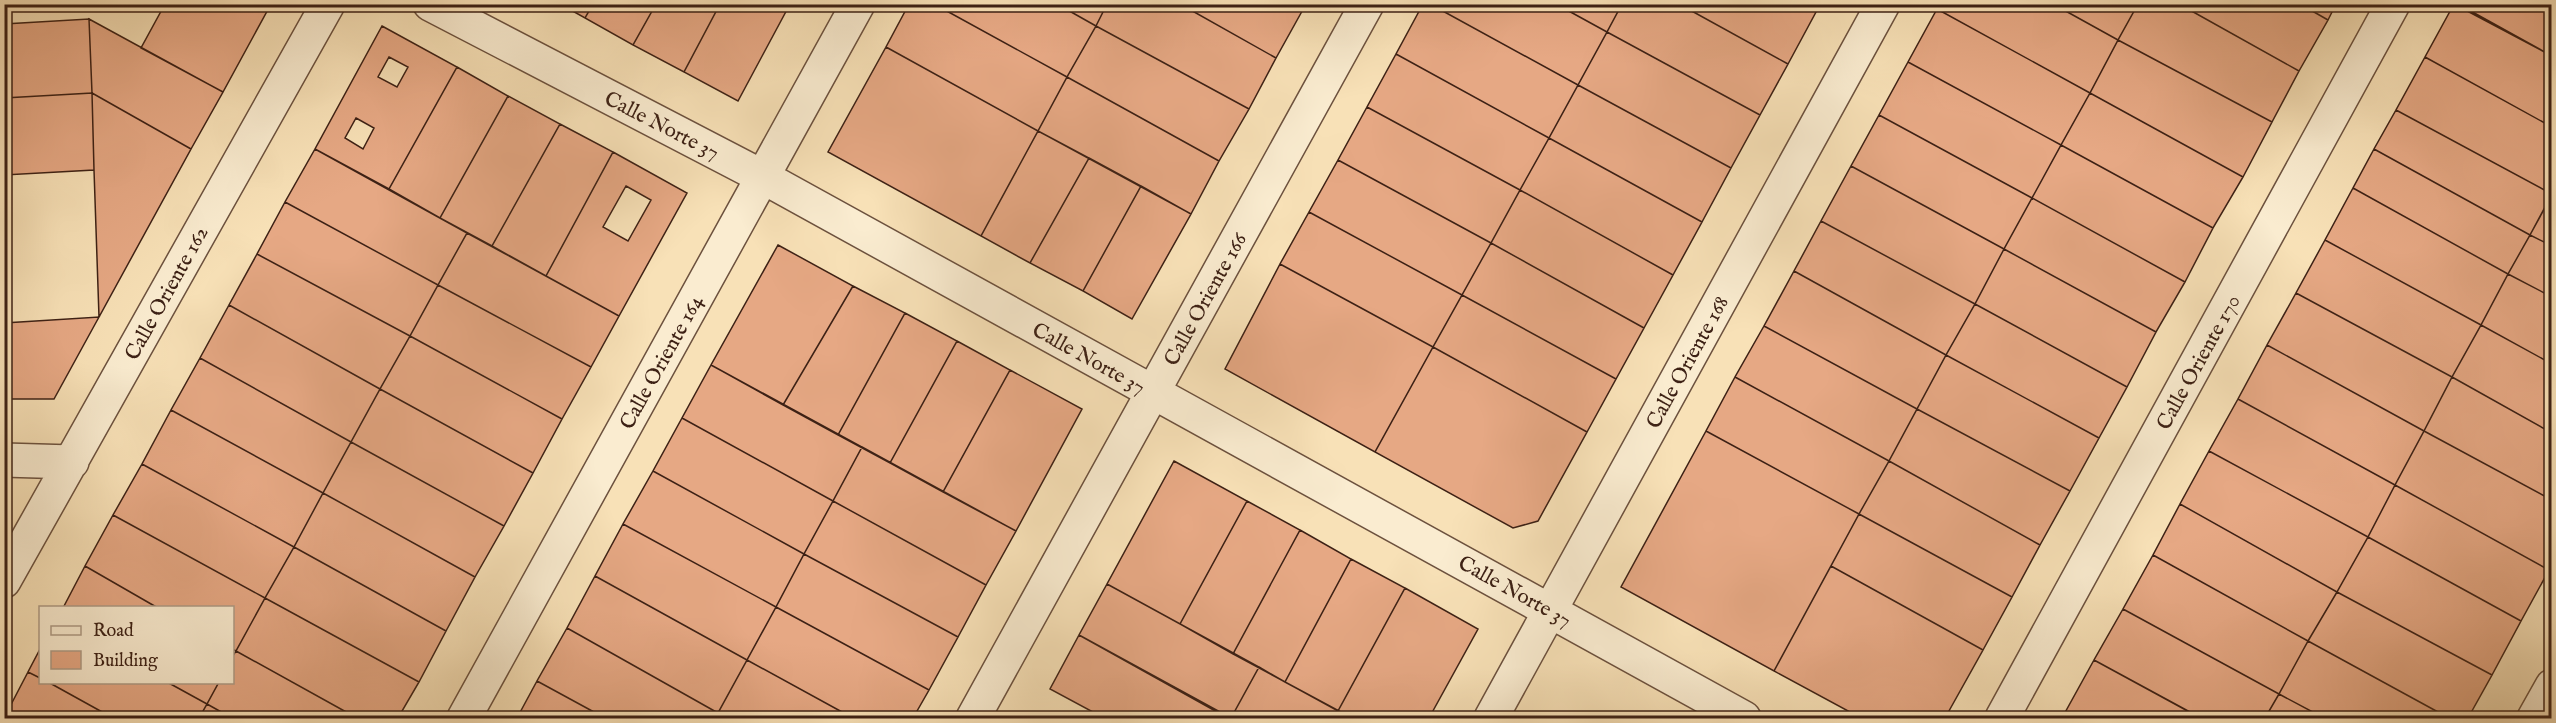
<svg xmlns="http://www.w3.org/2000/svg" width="2556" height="723" viewBox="0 0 2556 723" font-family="'IM FELL English',serif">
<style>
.building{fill:#e6a884;stroke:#3d2115;stroke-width:1.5;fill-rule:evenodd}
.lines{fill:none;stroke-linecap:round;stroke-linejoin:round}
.minor-casing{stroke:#6c513e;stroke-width:36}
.tertiary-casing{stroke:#6c513e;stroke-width:36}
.minor{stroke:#faecd0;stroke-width:33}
.tertiary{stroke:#faecd0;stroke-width:33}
.labels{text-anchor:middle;stroke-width:4.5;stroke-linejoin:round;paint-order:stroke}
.street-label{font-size:21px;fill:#3d2115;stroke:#faecd0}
</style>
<rect width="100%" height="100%" fill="#f8e1b7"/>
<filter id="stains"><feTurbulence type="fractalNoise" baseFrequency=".00333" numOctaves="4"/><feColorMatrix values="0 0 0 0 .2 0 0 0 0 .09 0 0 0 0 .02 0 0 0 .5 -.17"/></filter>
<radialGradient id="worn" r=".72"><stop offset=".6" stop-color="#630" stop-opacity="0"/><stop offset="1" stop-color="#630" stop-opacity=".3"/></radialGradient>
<!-- building -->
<path class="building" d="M165,4H271L223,92L141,48Z
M560,4H593L585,18Z
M593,4H656L633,45L585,18Z
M656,4H720L684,72L633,45Z
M720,4H790L738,101L684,72Z
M909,4H934L1067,77L1038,131L886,47Z
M934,4H1057L1096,26L1067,77Z
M1057,4H1107L1096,26Z
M1107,4H1180L1276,58L1249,109L1096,26Z
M1180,4H1306L1276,58Z
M1423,4H1430L1578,85L1549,138L1396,54Z
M1430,4H1556L1607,32L1578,85Z
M1556,4H1622L1607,32Z
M1622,4H1679L1788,64L1760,115L1607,32Z
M1679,4H1803L1816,12L1788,64Z
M1940,4H2053L2118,40L2090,93L1937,9Z
M2053,4H2138L2118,40Z
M2138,4H2179L2299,71L2272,122L2118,40Z
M2179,4H2300L2328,20L2299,71Z
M2300,4H2336L2328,20Z
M2454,4L2552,56V127L2425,57Z
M2458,4H2552V56Z
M1937,9L2090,93L2061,145L1908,62Z
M89,19L92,93L4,98V24Z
M89,19L223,92L191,149L92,93Z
M382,26L457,67L389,189L315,149ZM389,57L408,67L397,87L378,77ZM356,118L374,128L363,149L345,138Z
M1096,26L1249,109L1219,161L1067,77Z
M1607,32L1760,115L1731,168L1578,85Z
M2118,40L2272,122L2243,177L2090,93Z
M886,47L1038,131L981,236L828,152Z
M1396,54L1549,138L1520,190L1367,107Z
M2425,57L2552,127V194L2396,110Z
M1908,62L2061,145L2032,198L1879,115Z
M457,67L508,96L440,218L389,189Z
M1067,77L1219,161L1191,214L1038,131Z
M1578,85L1731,168L1702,222L1549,138Z
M92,93L191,149L99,317L94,170Z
M92,93L94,170L4,175V98Z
M2090,93L2243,177L2213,228L2061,145Z
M508,96L560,124L492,246L440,218Z
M1367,107L1520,190L1491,243L1338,160Z
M2396,110L2552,194L2530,235L2374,149Z
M1879,115L2032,198L2004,249L1851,166Z
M560,124L613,152L546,276L492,246Z
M1038,131L1089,158L1030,263L981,236Z
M1549,138L1702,222L1673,275L1520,190Z
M2061,145L2213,228L2185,282L2032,198Z
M315,149L467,233L438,285L285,202Z
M2374,149L2530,235L2508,274L2353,188Z
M613,152L687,193L619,316L546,276ZM626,186L651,200L628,241L603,227Z
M1089,158L1141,186L1083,291L1030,263Z
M1338,160L1491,243L1462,295L1309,212Z
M1851,166L2004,249L1975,304L1821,221Z
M1141,186L1191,214L1132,319L1083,291Z
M2353,188L2508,274L2481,325L2325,240Z
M1520,190L1673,275L1644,328L1491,243Z
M2552,195V246L2530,235Z
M2032,198L2185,282L2156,332L2004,249Z
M285,202L438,285L410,336L257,254Z
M1309,212L1462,295L1433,347L1280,264Z
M1821,221L1975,304L1946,355L1794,271Z
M467,233L619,316L591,367L438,285Z
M2530,235L2552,246V297L2508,274Z
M2325,240L2481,325L2452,377L2296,293Z
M1491,243L1644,328L1616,379L1462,295Z
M778,245L853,286L783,405L711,365Z
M2004,249L2156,332L2127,387L1975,304Z
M257,254L410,336L380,389L229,305Z
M1280,264L1433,347L1375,452L1225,369Z
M1794,271L1946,355L1917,409L1764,326Z
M2508,274L2552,297V364L2481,325Z
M438,285L591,367L562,419L410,336Z
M853,286L905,313L838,435L783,405Z
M2296,293L2452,377L2424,431L2267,345Z
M1462,295L1616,379L1587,432L1433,347Z
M1975,304L2127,387L2099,438L1946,355Z
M229,305L380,389L351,442L200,358Z
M905,313L957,341L890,463L838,435Z
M99,317L54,399H4V323Z
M2481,325L2552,364V433L2452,377Z
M1764,326L1917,409L1889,461L1735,377Z
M410,336L562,419L533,473L380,389Z
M957,341L1010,370L943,492L890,463Z
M2267,345L2424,431L2395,485L2238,399Z
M1433,347L1587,432L1538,521L1513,528L1375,452Z
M1946,355L2099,438L2070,491L1917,409Z
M200,358L351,442L323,493L171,410Z
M711,365L862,447L833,501L682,418Z
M1010,370L1082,409L1016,531L943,492Z
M1735,377L1889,461L1859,514L1706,431Z
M2452,377L2552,433V500L2424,431Z
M380,389L533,473L504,526L351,442Z
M2238,399L2395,485L2368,537L2209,451Z
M1917,409L2070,491L2040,545L1889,461Z
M171,410L323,493L294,547L142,464Z
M682,418L833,501L804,554L653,471Z
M1706,431L1859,514L1774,671L1621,587Z
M2424,431L2552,500L2549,570L2395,485Z
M351,442L504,526L475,577L323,493Z
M862,447L1016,531L986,585L833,501Z
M2209,451L2368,537L2337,592L2180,504Z
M1174,461L1247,501L1180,624L1107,584Z
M1889,461L2040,545L2012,597L1859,514Z
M142,464L294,547L265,598L113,515Z
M653,471L804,554L776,607L623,524Z
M2395,485L2549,570L2521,621L2368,537Z
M323,493L475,577L446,631L294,547Z
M833,501L986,585L958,637L804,554Z
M1247,501L1300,530L1233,654L1180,624Z
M2180,504L2337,592L2308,641L2153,555Z
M1859,514L2012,597L1983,650L1831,566Z
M113,515L265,598L236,651L232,649V608H158L85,566Z
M623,524L776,607L747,660L595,576Z
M1300,530L1351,559L1285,682L1233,654Z
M2368,537L2521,621L2492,675L2337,592Z
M294,547L446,631L419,682L265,598Z
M804,554L958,637L929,690L776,607Z
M2153,555L2308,641L2279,694L2123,609Z
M1351,559L1405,588L1338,711L1285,682Z
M85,566L158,608H63Z
M1831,566L1983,650L1945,718H1861L1774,671Z
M595,576L747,660L718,713L567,628Z
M1107,584L1259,667L1231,718L1079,635Z
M1405,588L1478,629L1429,718H1352L1338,711Z
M2337,592L2492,675L2468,718H2449L2308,641Z
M265,598L419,682L398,718H357L236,651Z
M776,607L929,690L913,718H853L747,660Z
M2123,609L2279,694L2265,718H2201L2094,660Z
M567,628L718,713L715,718H605L537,681Z
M1079,635L1228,718H1104L1050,689Z
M2308,641L2449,718H2324L2279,694Z
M40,649V678L28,672Z
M236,651L357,718H232L207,704L219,682H232V657Z
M747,660L853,718H730L718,713Z
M2094,660L2195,715L2193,718H2062Z
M1259,667L1285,682L1352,718H1231Z
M28,672L40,678V682H48L113,718H4Z
M537,681L605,718H517Z
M48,682H167L207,704L199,718H113Z
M167,682H219L207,704Z
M2279,694L2324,718H2265Z
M207,704L232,718H199Z"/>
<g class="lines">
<defs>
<path id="minor" d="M430,4L763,177L1744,718
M4,460L72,462
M4,581L328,4
M464,718L858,4
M973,718L1367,4
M1491,718L1883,4
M2002,718L2393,4"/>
<path id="tertiary" d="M2534,718L2552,686"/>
</defs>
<!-- minor casing -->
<use href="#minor" class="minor-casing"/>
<!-- tertiary casing -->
<use href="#tertiary" class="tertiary-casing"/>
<!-- minor -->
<use href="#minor" class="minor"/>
<!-- tertiary -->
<use href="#tertiary" class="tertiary"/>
</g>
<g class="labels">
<!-- street labels -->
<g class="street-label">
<text transform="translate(662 125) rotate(27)" y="7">Calle Norte 37</text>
<text transform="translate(166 293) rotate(-61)" y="7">Calle Oriente 162</text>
<text transform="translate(1205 299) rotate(-61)" y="7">Calle Oriente 166</text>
<text transform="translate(1089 358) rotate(29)" y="7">Calle Norte 37</text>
<text transform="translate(661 362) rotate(-61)" y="7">Calle Oriente 164</text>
<text transform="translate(1687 362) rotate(-61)" y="7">Calle Oriente 168</text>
<text transform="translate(2198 362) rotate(-61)" y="7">Calle Oriente 170</text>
<text transform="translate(1515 591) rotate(29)" y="7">Calle Norte 37</text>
</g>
</g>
<!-- margin -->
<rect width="2556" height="723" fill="none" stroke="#f8e1b7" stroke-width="24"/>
<rect x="6" y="6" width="2544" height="711" fill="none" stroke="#3d2115" stroke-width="3"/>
<rect x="12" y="12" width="2532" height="699" fill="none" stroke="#3d2115" stroke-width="1.5"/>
<!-- legend -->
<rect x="39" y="606" width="195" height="78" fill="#faecd0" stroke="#ae9b85" stroke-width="1.5"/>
<rect x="51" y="626" width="30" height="9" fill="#faecd0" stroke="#ae9b85" stroke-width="1.5"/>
<text x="93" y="636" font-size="18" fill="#3d2115">Road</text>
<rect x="51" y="651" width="30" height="18" fill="#e6a884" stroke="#ae9b85" stroke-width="1.5"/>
<text x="93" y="666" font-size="18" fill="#3d2115">Building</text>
<rect width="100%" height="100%" filter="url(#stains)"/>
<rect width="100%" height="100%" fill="url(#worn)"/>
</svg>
